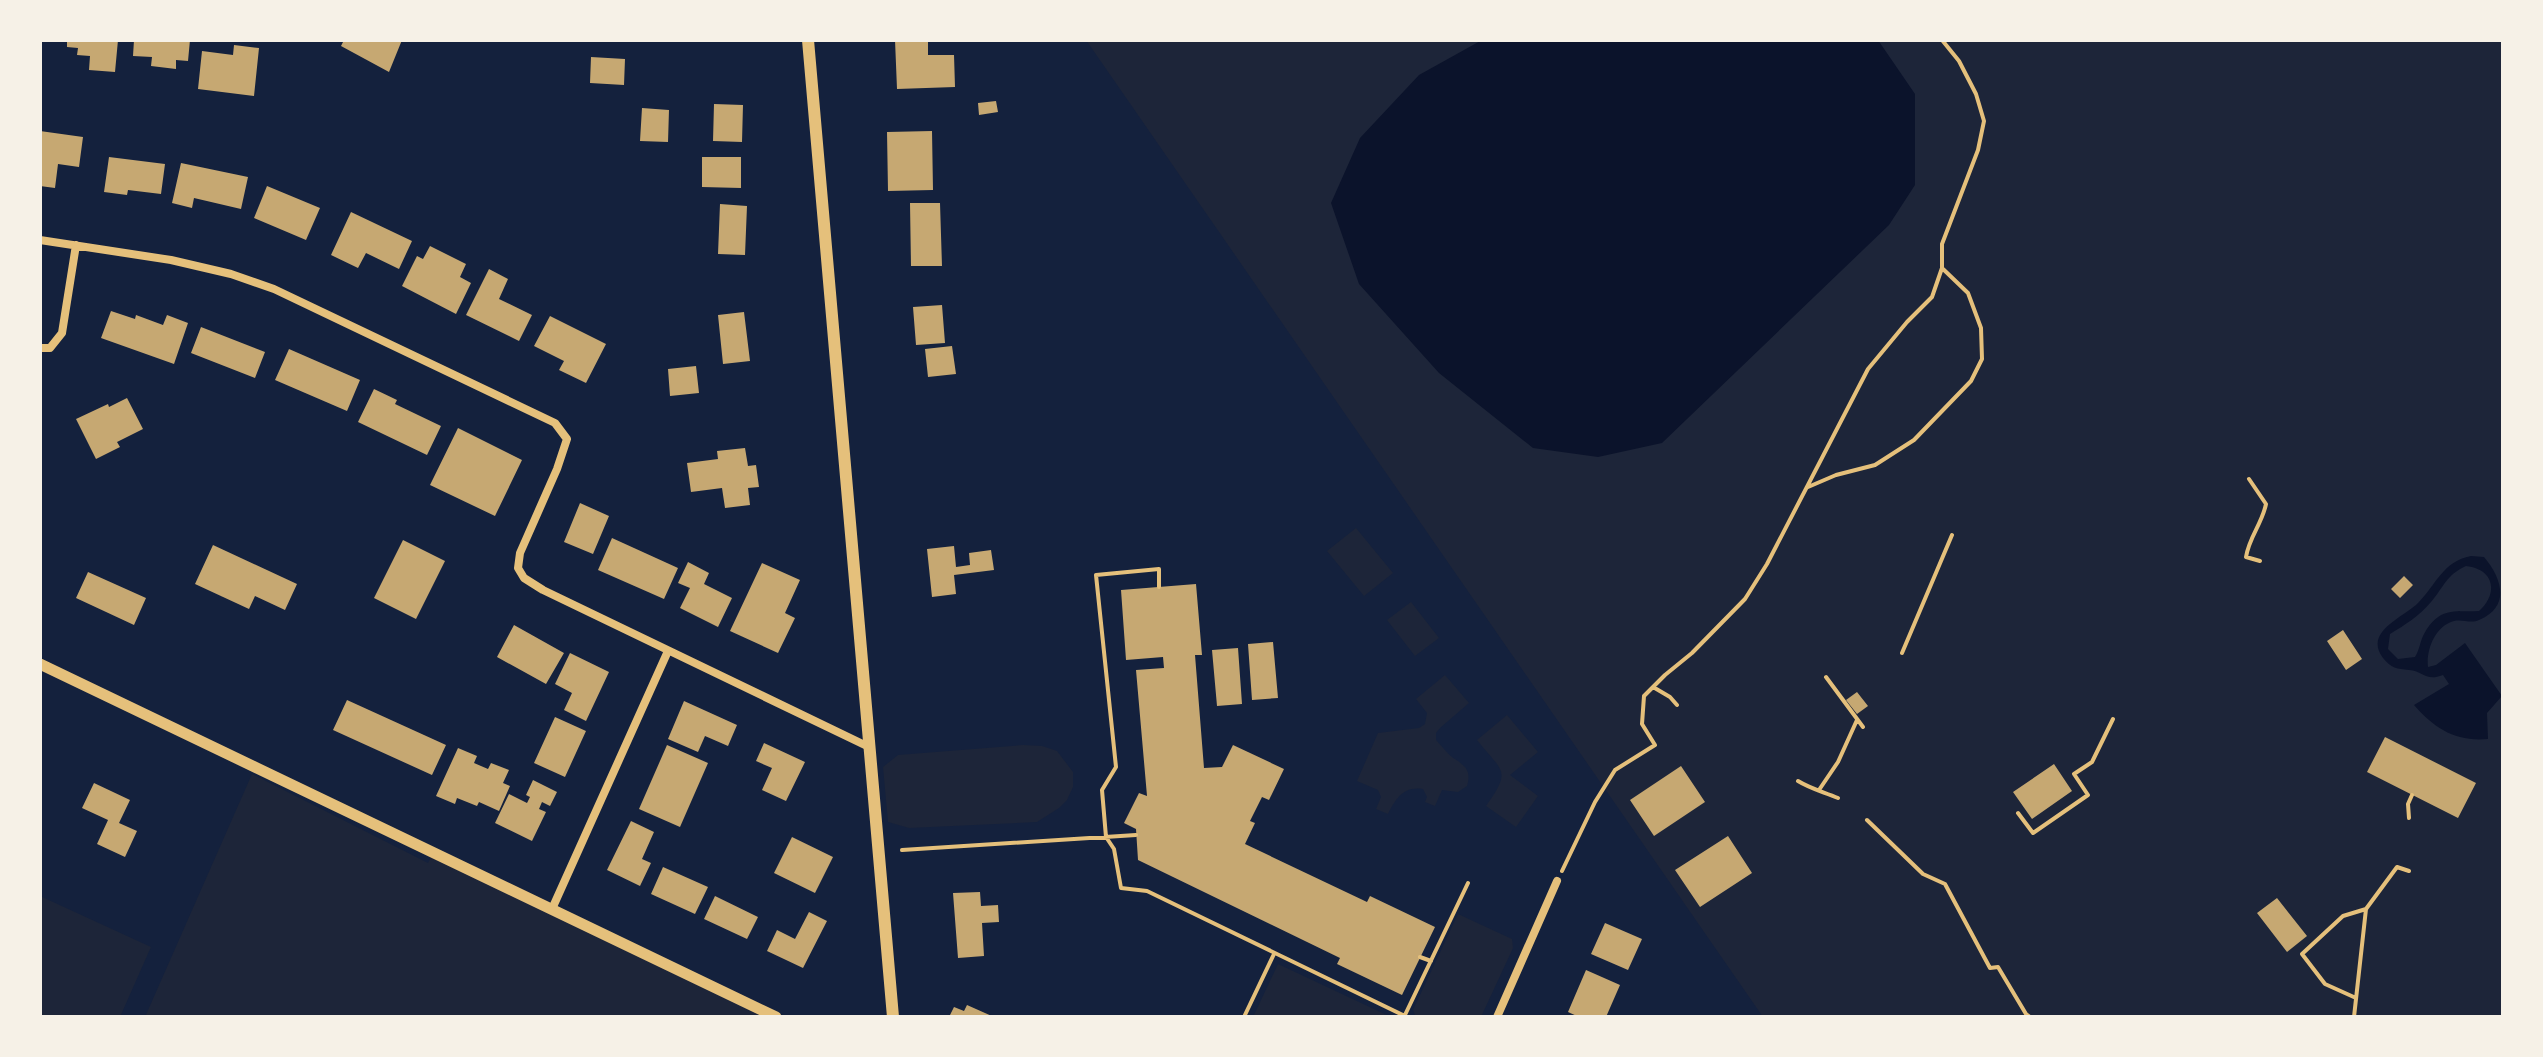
<svg xmlns="http://www.w3.org/2000/svg" width="2543" height="1057" viewBox="0 0 2543 1057" font-family="Poppins,sans-serif">
<style>
.green{fill:#1d2539}
.water{fill:#0b132b;fill-rule:evenodd}
.building{fill:#c6a872}
.lines{fill:none;stroke-linecap:round;stroke-linejoin:round}
.path{stroke:#e5c07b;stroke-width:4}
.minor{stroke:#e5c07b;stroke-width:8}
.tertiary{stroke:#e5c07b;stroke-width:11}
.secondary{stroke:#e5c07b;stroke-width:12}
</style>
<rect width="100%" height="100%" fill="#14213d"/>
<!-- green -->
<path class="green" d="M1086,40H2503V1017H1763Z
M1356,528L1393,573L1364,596L1327,551Z
M1411,602L1439,638L1415,656L1387,620Z
M1445,675L1469,703L1440,728L1436,733V740C1442,746 1448,755 1455,759C1467,767 1471,772 1467,786L1458,792L1442,790L1435,806L1425,802L1427,797L1423,789C1404,786 1396,798 1388,814L1376,809L1381,797L1378,790L1357,781L1378,733L1419,728L1425,724L1427,713L1416,699Z
M1507,715L1538,752L1510,775L1538,796L1516,827L1486,806C1512,769 1503,773 1477,740Z
M1023,745L1042,746L1057,751L1073,772V787L1067,800L1059,808L1037,822L909,828L888,822L883,767L898,755Z
M252,774L428,863L434,852L776,1017H145Z
M40,896L151,947L120,1017H40Z
M1458,914L1512,939L1513,948L1481,1017H1419L1415,1015L1413,1010Z
M1278,964L1391,1017H1253Z"/>
<!-- water -->
<path class="water" d="M1482,40H1878L1915,94V185L1889,225L1662,443L1598,457L1533,448L1439,373L1359,284L1331,203L1360,138L1419,75Z
M2471,556L2484,557C2502,578 2511,607 2479,620C2471,624 2463,619 2454,621C2435,626 2426,650 2428,667L2436,665L2465,643L2502,696L2487,713L2488,739C2456,742 2435,729 2414,705L2449,684L2443,675C2425,682 2424,671 2409,670C2397,669 2391,668 2383,658C2363,632 2404,617 2418,603C2436,585 2443,561 2471,556ZM2466,566C2494,569 2499,593 2479,611C2453,612 2439,607 2424,634C2420,641 2420,649 2415,657L2398,659L2388,649L2390,634C2405,625 2419,616 2431,602C2444,587 2446,575 2466,566Z"/>
<!-- building -->
<path class="building" d="M67,40H118L115,72L89,70L90,56L77,55L78,48L67,47Z
M134,40H190L188,61L176,60V69L151,66L152,57L133,56Z
M344,40H402L389,72L341,46Z
M895,40H928V55H954L955,87L897,89Z
M234,45L259,48L254,96L198,89L202,51L233,55Z
M591,57L625,59L624,85L590,83Z
M996,101L998,112L979,115L978,103Z
M714,104L743,105L742,142L713,141Z
M642,108L669,110L668,142L640,141Z
M40,131L83,137L79,167L58,164L55,188L40,186Z
M932,131L933,190L888,191L887,132Z
M109,157L165,164L161,194L128,190L127,195L104,192Z
M702,157H741V188L702,187Z
M181,163L248,177L241,209L194,198L192,208L172,203Z
M267,186L320,208L306,240L254,218Z
M910,203H940L942,266H911Z
M720,204L747,206L745,255L718,254Z
M351,212L412,241L399,269L366,253L358,268L331,255Z
M430,246L466,264L460,277L471,283L456,314L402,286L417,256L423,259Z
M489,269L508,279L499,299L532,315L519,341L466,315Z
M942,305L945,343L916,345L913,307Z
M111,311L135,319L136,315L163,325L167,315L188,323L174,364L101,338Z
M744,312L750,361L723,364L718,315Z
M550,316L606,344L586,383L559,370L564,361L534,346Z
M201,327L265,352L255,378L191,353Z
M952,346L956,374L928,377L925,349Z
M289,349L360,380L347,411L275,380Z
M696,366L699,393L670,396L668,369Z
M374,389L397,400L395,404L441,426L427,455L358,422Z
M127,398L143,429L117,442L120,447L96,459L76,419L108,404L109,407Z
M458,428L522,460L495,516L430,485Z
M745,448L748,466L756,465L759,487L748,488L750,505L725,508L722,488L691,492L687,463L718,459L717,451Z
M580,503L609,516L593,554L564,542Z
M612,538L678,568L664,599L598,570Z
M403,540L445,561L416,619L374,598Z
M213,545L297,584L285,610L255,596L249,609L195,584Z
M954,546L956,567L970,565L969,553L991,550L994,570L954,575L956,594L932,597L927,549Z
M688,562L709,573L704,584L732,598L718,627L680,608L690,588L678,583Z
M762,563L800,580L785,613L795,618L778,653L730,631Z
M88,572L146,598L134,625L76,598Z
M2404,576L2413,585L2400,598L2391,589Z
M1196,584L1202,655H1195L1204,768L1222,767L1233,745L1284,769L1269,800L1262,797L1250,821L1255,823L1245,844L1367,902L1370,896L1435,927L1402,995L1337,964L1340,958L1138,860L1136,829L1124,823L1139,793L1147,796L1136,670L1164,668L1163,657L1126,660L1121,590Z
M514,625L564,653L546,684L497,657Z
M2343,630L2362,659L2346,670L2327,641Z
M1273,642L1278,698L1252,700L1248,644Z
M1238,648L1242,704L1217,706L1212,650Z
M570,653L609,672L586,721L564,710L572,693L555,684Z
M1857,692L1868,706L1857,714L1846,700Z
M347,700L446,745L432,775L333,730Z
M684,701L737,725L728,746L705,736L698,752L668,739Z
M555,717L586,731L565,777L534,763Z
M2385,737L2476,783L2458,818L2367,772Z
M764,743L805,762L786,801L762,790L772,768L756,761Z
M667,745L708,763L680,827L639,809Z
M458,748L477,756L474,763L488,769L491,763L509,770L503,783L510,786L499,811L479,802L477,806L457,798L455,804L436,796Z
M2054,764L2072,791L2032,819L2013,792Z
M1681,766L1705,802L1654,836L1630,800Z
M533,780L557,792L550,806L542,802L539,809L546,812L532,841L495,823L509,794L527,803L530,797L526,795Z
M94,783L130,800L119,823L137,831L125,857L97,844L108,820L82,808Z
M631,821L654,832L642,859L651,863L640,886L607,870Z
M1728,836L1752,873L1700,907L1675,870Z
M792,837L833,857L815,893L774,873Z
M663,867L708,887L695,914L651,894Z
M980,892L981,906L998,905L999,922L982,923L984,956L958,958L953,893Z
M715,896L758,917L747,939L704,919Z
M2277,898L2307,936L2287,952L2257,913Z
M809,912L827,921L803,968L767,951L777,930L795,939Z
M1605,923L1642,939L1628,970L1591,954Z
M1586,970L1620,985L1606,1017H1579L1568,1012Z
M967,1005L994,1017H949L954,1007L964,1011Z"/>
<g class="lines">
<!-- path -->
<path class="path" d="M2249,479L2266,504C2262,524 2249,537 2246,557L2260,561
M1808,487L1836,475L1875,465L1914,440L1971,381L1982,359L1981,328L1968,293L1943,269
M1159,587V569L1096,575L1116,767L1102,790L1106,837L1114,849L1121,888L1147,891L1407,1017
M1902,653L1952,535
M1826,677L1863,727
M1653,687L1670,697L1677,705
M1798,781C1811,789 1824,792 1838,798
M1819,790L1838,762L1857,720
M2018,813L2033,833L2088,795L2074,774L2092,762L2113,719
M2409,818L2408,804L2412,795
M1867,820L1923,874L1945,884L1990,968L1998,967L2026,1014L2030,1017
M902,850L1136,835
M1562,871L1595,802L1615,770L1655,745L1642,724L1644,696L1665,675L1692,653L1745,599L1767,564L1868,369L1907,322L1932,297L1942,268V244L1978,150L1984,121L1976,94L1959,61L1942,40
M1420,957L1431,961
M2356,998L2325,984L2302,954L2343,916L2366,909
M1244,1017L1274,954
M1404,1017L1468,883
M2354,1017L2366,909L2397,867L2409,871"/>
<!-- minor -->
<path class="minor" d="M40,240L171,260L231,274L274,289L555,423L567,439L557,469L520,553L518,568L524,578L543,590L869,747
M40,348H50L62,333L76,245
M552,909L668,651
M1497,1017L1557,881"/>
<!-- tertiary -->
<path class="tertiary" d="M40,664L776,1017"/>
<!-- secondary -->
<path class="secondary" d="M808,40L893,1017"/>
</g>
<!-- border -->
<rect width="2543" height="1057" fill="none" stroke="#f6f1e7" stroke-width="84"/>
</svg>
